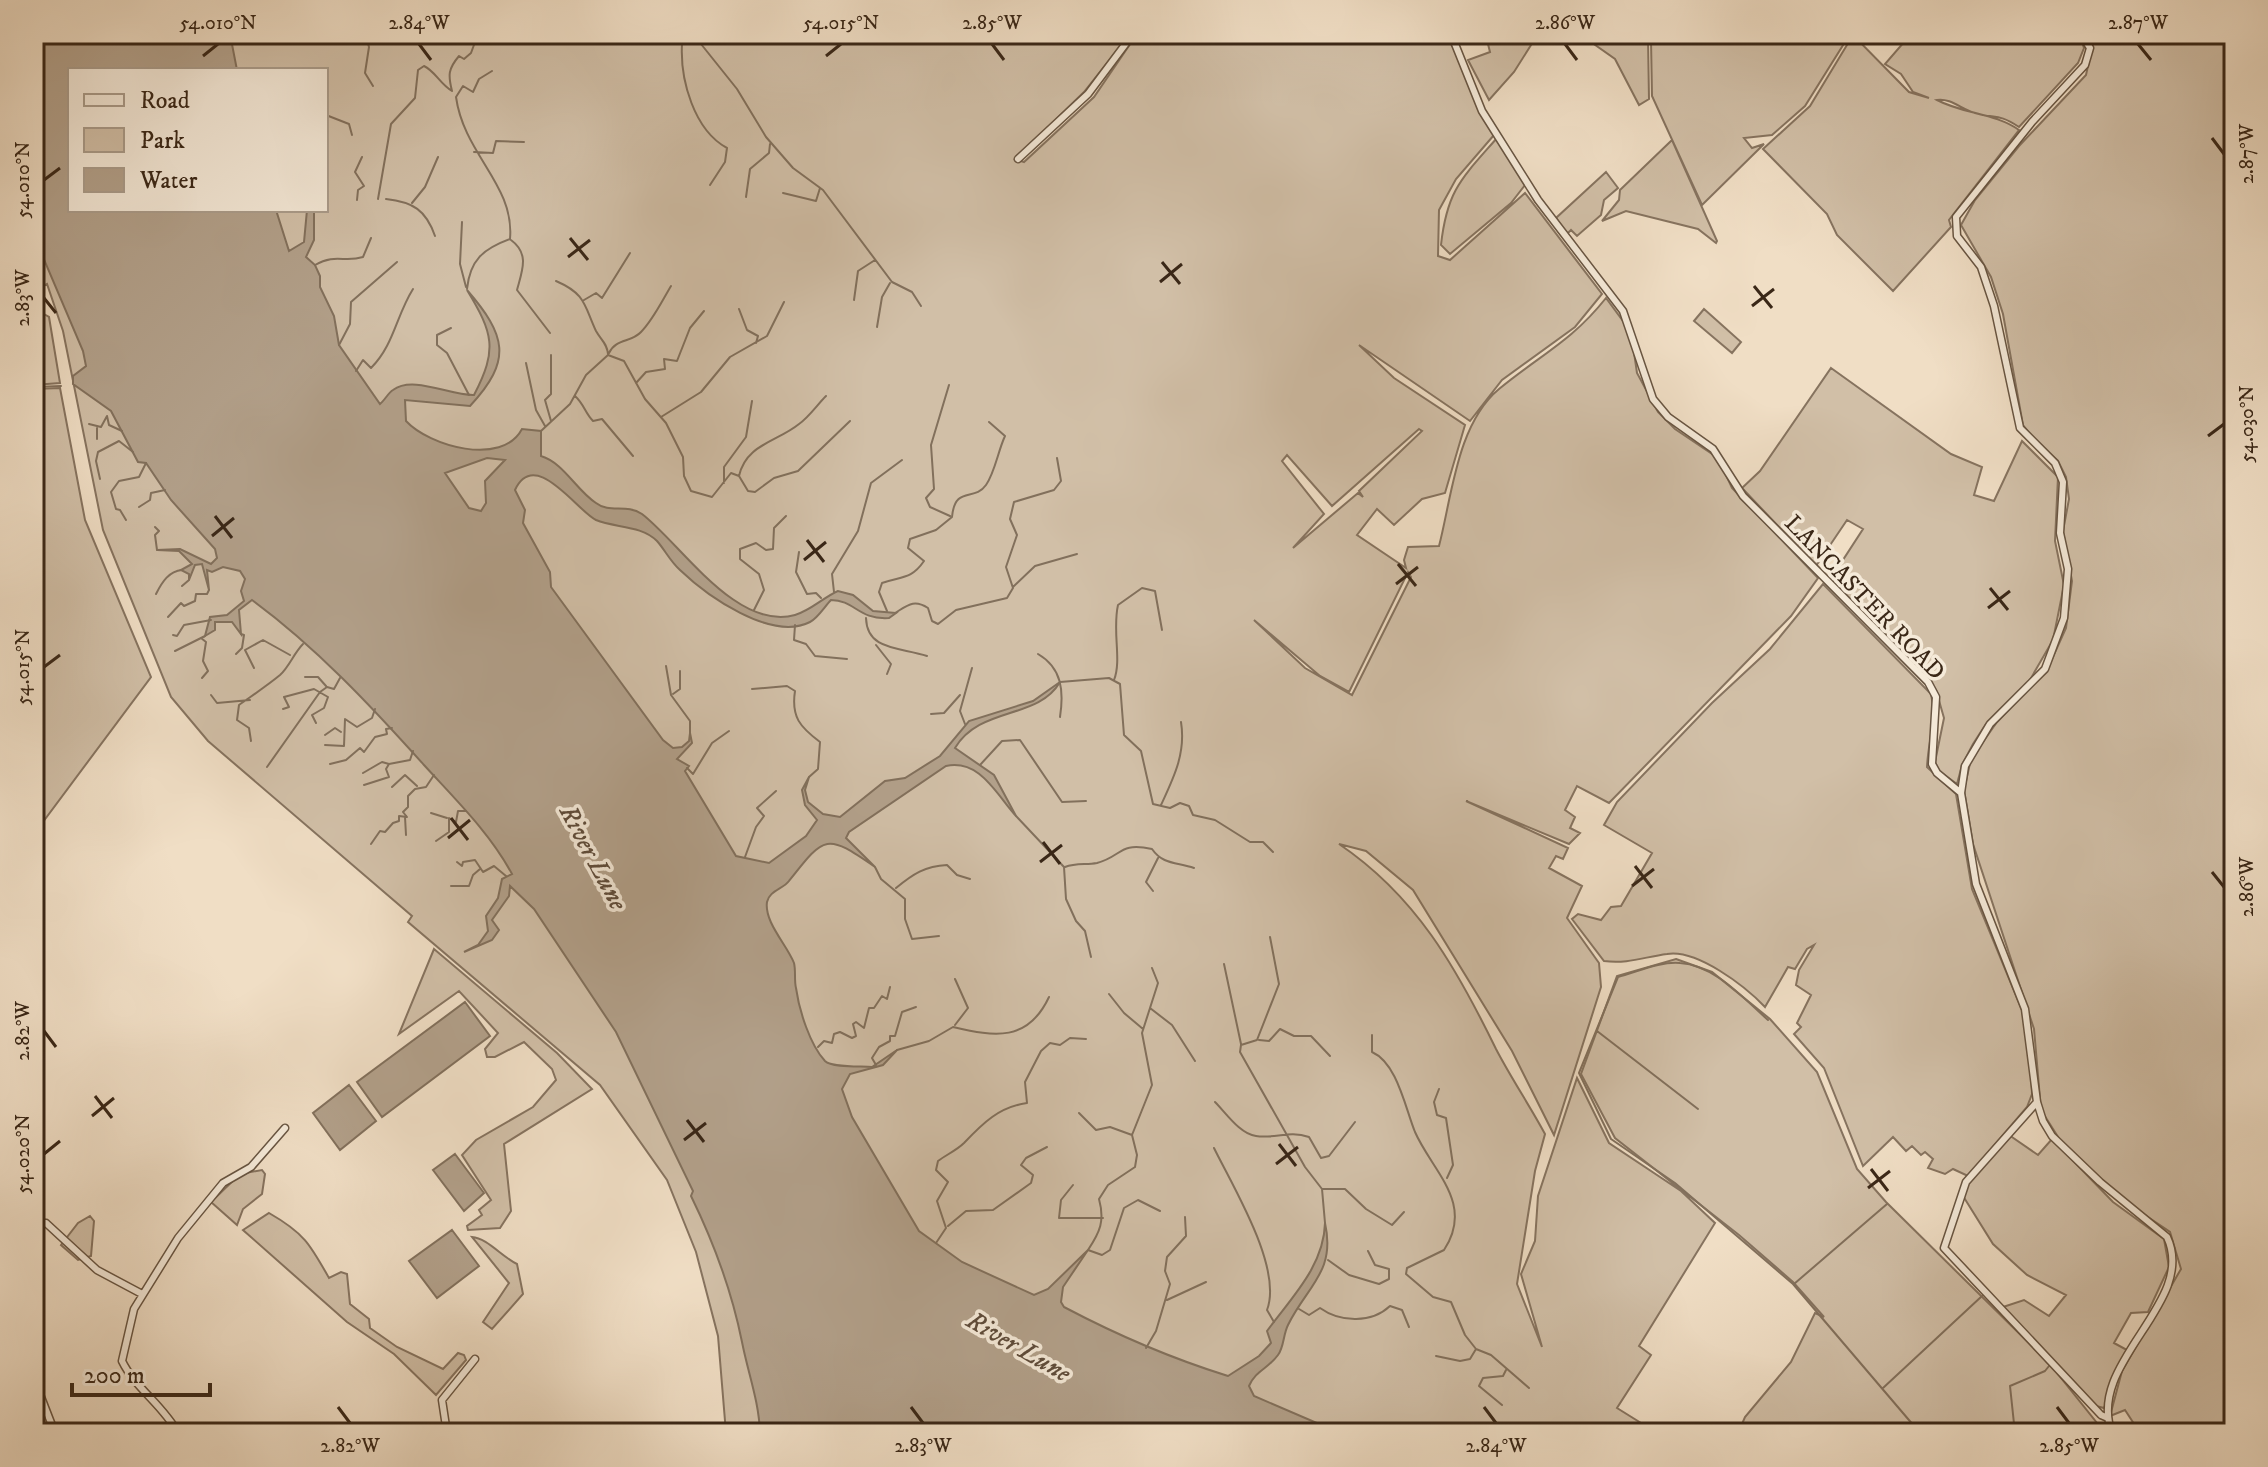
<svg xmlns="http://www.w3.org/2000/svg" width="2268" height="1467" viewBox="0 0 2268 1467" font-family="'IM FELL DW Pica',serif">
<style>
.green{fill:#d1bfa7;stroke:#86735f;stroke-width:2;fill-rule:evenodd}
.water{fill:#b2a08a;stroke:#82705c;stroke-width:2;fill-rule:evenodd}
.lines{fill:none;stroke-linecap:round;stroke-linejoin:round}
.stream{stroke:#82705c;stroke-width:2}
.minor-casing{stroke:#685542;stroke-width:9}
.minor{stroke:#f5ead9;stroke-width:6}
.ticks{fill:none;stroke:#3a2717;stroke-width:3}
.labels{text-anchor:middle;stroke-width:7;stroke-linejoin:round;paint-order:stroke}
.street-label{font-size:24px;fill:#3a2717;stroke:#f5ead9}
.water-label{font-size:26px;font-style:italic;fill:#5e4b3a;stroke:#f5ead9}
.neatline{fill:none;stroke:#3a2717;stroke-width:3}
.ticks-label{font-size:20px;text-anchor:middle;fill:#3a2717}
</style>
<rect width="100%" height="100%" fill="#f0dec5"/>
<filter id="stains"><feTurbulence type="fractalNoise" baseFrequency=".0025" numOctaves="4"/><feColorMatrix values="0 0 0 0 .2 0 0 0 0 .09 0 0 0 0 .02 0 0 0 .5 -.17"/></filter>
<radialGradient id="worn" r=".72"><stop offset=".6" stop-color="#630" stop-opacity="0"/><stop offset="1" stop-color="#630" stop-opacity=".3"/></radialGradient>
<!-- green -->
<path class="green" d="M34,34H1130L1084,92L1015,159L1024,162L1094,97L1137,34H1447L1494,135L1456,179L1439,210L1438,256L1450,260L1525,193L1602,294L1575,327L1502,380L1470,421L1359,345L1394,378L1465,425L1445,493L1422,499L1394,525L1377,509L1357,535L1406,568L1404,560L1408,547L1439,546C1452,496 1457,424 1499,389C1540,355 1571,342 1606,298L1631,332L1637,373L1658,412L1675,429L1718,458L1732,488L1818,578L1791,616L1609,803L1577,786L1565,810L1575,817L1570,828L1580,833L1569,844L1466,801L1568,848L1563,859L1556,856L1549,868L1582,886L1567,918L1599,963L1601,987L1554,1135L1512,1051L1413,890L1366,851L1339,844C1416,896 1456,967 1496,1049C1511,1078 1530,1106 1545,1134L1535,1171L1517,1284L1542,1347L1521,1274L1535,1241L1538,1196L1577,1078L1609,1143L1681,1191L1715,1223L1639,1346L1651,1355L1617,1408L1657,1433H1193L964,1319L104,210H326V70H70ZM1419,429L1422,431L1359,491L1363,497L1358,493L1293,548L1324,514L1282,461L1287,455L1332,506ZM1408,572L1411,577L1352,695L1305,668L1254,620L1320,676L1349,692Z
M1497,34H1538L1514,72L1489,100L1468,60L1490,52L1488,44Z
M1651,34L1648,38L1649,99L1639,105L1615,59L1581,35Z
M1655,34H1850L1805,106L1772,135L1744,138L1752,148L1764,144L1702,205L1652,96L1651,40Z
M1911,34H2079L2084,48L2078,63L2019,127C1998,113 1995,119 1975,113C1961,109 1951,98 1937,100C1963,114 1995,113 2019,130L1949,220L1951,227L1893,291L1837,235L1827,214L1763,149L1810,106L1853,35L1909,92L1929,98L1913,92L1901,74L1885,64Z
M2085,34H2234V1433H2140L2125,1410L2110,1416L2122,1371L2181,1269L2170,1232L2127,1203L2092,1171L2060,1140L2041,1110L2034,1029L1973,844L1964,790L1971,759L1997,722L2048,668L2066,628L2072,581L2063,531L2069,499L2066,477L2058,461L2036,442L2023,425L2003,314L1991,277L1961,225L1975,200L2019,146L2086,75L2091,52Z
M1497,138L1525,185L1511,203L1450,254L1441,245C1447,190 1462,178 1497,138Z
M1672,140L1717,241L1716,243L1698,229L1626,211L1602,221L1619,200L1620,190Z
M34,151L82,257L544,840L1102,1433H726L718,1336L696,1252L667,1180L600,1085L408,922L412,916L208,741L171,697L103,530L63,331L47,284L34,291V257L43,274L34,253Z
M1606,172L1618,188L1604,200L1601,215L1577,236L1571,230L1567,234L1556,218Z
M1704,309L1741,342L1732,353L1694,321Z
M42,313L49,317L60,383L34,385V324Z
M1831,368L1951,454L1982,467L1974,495L1994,501L2022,441L2058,477L2055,541L2064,585L2053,640L2027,685L1986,724L1973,744L1962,765L1957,784L1939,771L1935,762L1944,718L1936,690L1830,580L1863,529L1847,520L1816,566L1742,488L1760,471Z
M60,388L85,520L151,677L34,834V389Z
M1823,584L1931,694C1937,720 1928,741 1927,767L1956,794L1972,889L2022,1010L2031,1065L2032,1094L2027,1107L1968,1176L1953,1169L1945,1174L1928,1168L1933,1159L1925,1152L1921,1155L1912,1146L1906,1151L1893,1137L1863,1166L1824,1068L1794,1034L1801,1027L1797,1023L1811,995L1796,985L1799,970L1814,945L1807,949L1795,969L1788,967L1765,1007C1745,986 1697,949 1667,954C1644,957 1628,964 1604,961L1572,919L1578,914L1601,920L1611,907L1621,906L1652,853L1604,825L1617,802L1712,703L1770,649Z
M434,949L557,1053L592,1089L504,1144L511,1211L500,1228L468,1230L467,1226L482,1215L479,1210L491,1200L462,1155L476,1140L533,1107L556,1080L552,1069L524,1042L495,1057H487L485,1049L498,1033L459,991L399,1034Z
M1676,959L1712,972L1770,1019L1817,1072L1857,1169L1886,1202L2049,1363L2105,1433H1738L1745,1417L1791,1362L1815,1313L1824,1317L1793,1282L1739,1235L1615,1138L1581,1074L1617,976Z
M2009,1135L2038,1155L2052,1139L2113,1202L2164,1239L2169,1267L2148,1312L2131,1313L2114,1343L2127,1350L2104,1408L2096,1406L2003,1307L2024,1300L2049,1316L2066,1295L2027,1275L1993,1244L1963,1196L1969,1182Z
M262,1170L265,1174L262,1194L243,1209L237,1225L211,1202L240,1174Z
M269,1213C304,1233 310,1244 329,1278L341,1272L347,1274L350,1304L369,1319L370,1328L397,1347L443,1369L458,1353L464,1355L466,1360L436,1395L394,1354L347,1322L243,1230Z
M90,1216L94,1221L91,1256L78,1260L61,1245L78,1223Z
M472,1237C487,1238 502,1257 517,1264L523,1294L492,1329L483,1322L509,1283Z"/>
<!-- water -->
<path class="water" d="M34,34H230L237,70H70V210H276L289,251L304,242L307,210H314V240L306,257L315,265L320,276V287L334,316L339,345L380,404C385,400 388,393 393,390C413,375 451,396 474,395C498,349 493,333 467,290C506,335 513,360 470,406L405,400L406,421C429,446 502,467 522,429L541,431V456C564,463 576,490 596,503C610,514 626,503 642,514C681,544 736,631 795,615C810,611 824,597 838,591L853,595L873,611L896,613L889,618C858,620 855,600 831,600C825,606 818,618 810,622C771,642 706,595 680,570C670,561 665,550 657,541C641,525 615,528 596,520C577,511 535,447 515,490L525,510L523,523L550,572L551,587L663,740L673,748L682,747L689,741L690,733L692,743L677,759L689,766L685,771L736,856L769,863L806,836L817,820L805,805L802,790L809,777L805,790L808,802L823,814L840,817L885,781L905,778L940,756L969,721L1033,701L1060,682C1038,720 980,706 955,748L994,775L1016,816C996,794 980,759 946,766L849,832L846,838L875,867C826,833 825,835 789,881C783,889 769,891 767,902C764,922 787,945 794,963C796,971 794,980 796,988C799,1010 810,1045 825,1061C832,1068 862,1066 872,1067L897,1050L883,1065L850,1074L842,1089L852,1117L919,1231L962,1262L1034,1295L1048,1289L1088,1250L1063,1287L1061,1302L1064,1307C1117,1335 1170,1358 1228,1376L1259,1356L1271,1343L1267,1331C1291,1298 1324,1266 1325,1223C1336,1272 1307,1286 1288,1325C1283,1335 1284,1347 1278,1355C1268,1369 1256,1370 1249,1386L1254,1396L1340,1433H760C759,1401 748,1373 742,1342C732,1292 714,1243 691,1196L693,1191L616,1032L534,909L510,886L509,896L492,920L499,930L492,940L464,952L478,945L488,931L486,916L498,898L502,879L512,874C490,833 455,799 424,765C371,706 316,647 252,600L239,610L241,634L232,622H215V630L205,636L210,617L227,615L244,601L241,591L245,579L240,571L223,567L212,572L207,570L209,590L202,564L195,565L189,580V574L181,570L192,564L179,551L157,550L180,549L211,564L217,558L215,549L171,500L146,463L138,462L111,411L73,384V376L86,366L83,351L34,236ZM487,458L505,460L485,481L486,503L481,511L469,508L445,473Z
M465,1002L490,1036L382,1117L357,1082Z
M349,1085L376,1121L340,1150L313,1113Z
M455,1154L484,1193L464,1211L433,1170Z
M452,1230L479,1266L437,1298L409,1261Z"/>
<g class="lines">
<!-- stream -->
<path class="stream" d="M365,34L369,47L365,73L373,86
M405,34L421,44
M691,34L682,44C680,80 694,130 727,148L725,162L710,185
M693,34L737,89L766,137L793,168L823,190L892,282L912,292L921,306
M326,115L349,124L352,135
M474,152L493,153L496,141L524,142
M783,193L816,201L820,188
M746,197L750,169L769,153L770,144
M378,199L391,124L415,98L418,70L424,66C435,71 440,84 452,91C448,75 448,69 459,56L464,59L471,53L478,34
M386,199C413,202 426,210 435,236
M357,200L358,190L364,186L355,172L362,157
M412,203L425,187L438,157
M462,222L460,264L466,287
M511,240C530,254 522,271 517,290L550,333
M315,265C336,253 344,263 363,257L371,238
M556,281C586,294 584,305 596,331C601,340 607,343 608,354
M467,289C470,260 483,249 510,239C515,185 464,155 456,97L463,86L473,92L479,79L492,71
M584,300L596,293L602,298L630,253
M854,300L858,271L875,260
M739,309L747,330L758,336L756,343
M877,327L882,297L890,283
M451,328L437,335V345L447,353L469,395
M339,345L350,324L351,302L397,262
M609,353C616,338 631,343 641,332C653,320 662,301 671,286
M526,363L536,410L545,426
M356,371L363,360L371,368C394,345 396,316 413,289
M636,383L646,372L665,369L664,359L677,361L690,328L704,311
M949,385L931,445L934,489L926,498L930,507L950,516
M34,387L61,386
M575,396C584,404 585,413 593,421L602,419L633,456
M661,417L701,392L730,357L767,336L784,302
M551,421L545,400L551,394V355
M89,424L101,427L107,416L109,425L122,431
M541,431L570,404L586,375L608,355L624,361L645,399L666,423L683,457L684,476L691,491L712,497L731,473L739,476L748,491L755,492L774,478L798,471L850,421
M97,439V428
M739,476C746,444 777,442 799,424C809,417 817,405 826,396
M100,479L96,461L98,452L119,441L133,452
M724,483V467L746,437L752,401
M139,507L150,500L151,493L165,490
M126,520L120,510L116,509L111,492L119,481L139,477L146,463
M155,527L159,531L155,535L157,550
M799,552L796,572L807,594L816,593L821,598
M182,586L189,580
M1013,587L1035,566L1077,554
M834,592L832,574L858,531L871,483L902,460
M156,594C162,582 169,571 182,570
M754,610L764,590L759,574L740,559V549L756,543L766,550L773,549L774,528L786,516
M887,611L879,592L882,583C901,576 911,580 924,561L908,548L910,539L936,530L952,517C955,485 974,502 986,485C995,472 998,451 1005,436L989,422
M895,613C908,605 914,599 928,608L932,621L938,624L956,610L1007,598L1013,588L1006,567L1017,535L1010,519L1014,502L1054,490L1061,481L1057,458
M168,617L181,603L184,606L195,601L196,594H207L209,590
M866,618C867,651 900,647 927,656
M795,625L794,640L806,644L815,656L847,659
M173,635L177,636L184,625L211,620
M201,638L206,642L203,661L208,671L202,678
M876,645L891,664L887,674
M175,651L205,636
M236,654L242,648L244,635L241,634
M1038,654C1062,668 1064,691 1060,717
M666,666L671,695L690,721V733
M254,668L245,650L263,640L290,655
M305,677H318L326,686
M1114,680C1122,660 1112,631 1118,605L1142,588L1155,591L1162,630
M1060,682L1109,678L1120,684L1124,735L1141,751L1153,804L1170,808L1180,803L1189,806L1193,815L1215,820L1250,842H1263L1273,852
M752,689L787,686L795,691C791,717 800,727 820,742L818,769L809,777
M673,694L680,689V671
M211,695L217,703L250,700
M283,709L289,707L284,697L314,689L328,697L324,708L312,715L316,723
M931,714L944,713L960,695
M965,724L960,711L972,668
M325,735L335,728L341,732
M251,741L249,728L237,720L239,705C253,695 268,685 280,675C289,667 294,653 303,644
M325,745L344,746L345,719L357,727L372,718L375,709
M330,764L346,760L360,748L364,752L375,737L387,734L386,729L392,728
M980,765L1002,741L1020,740L1062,802L1086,801
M267,767L320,692L327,687L334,689L340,678
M687,768L693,774L712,743L729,731
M363,773L382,762L389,764
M364,785L389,777L386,769L389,764L410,760L413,751
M392,787L405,775L417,786
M1161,805C1174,777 1186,753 1181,722
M431,813L447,818
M1016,816L1064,867L1066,899L1076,921L1085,931L1091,957
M405,817L406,835
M436,841L449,832V818L456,822L458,811H466
M371,844L380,831L385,832L393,823L399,821V816L407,817L403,812L408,807V796L415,789L426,787L434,775
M745,857L756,827L764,816L757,808L776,791
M457,862L462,866L463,862L475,860L483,872L494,866L506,876
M875,867L881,879L905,899V919L912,939L939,936
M1065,867C1076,863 1086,865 1097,863C1123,856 1118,842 1152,849C1163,865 1177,862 1194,868
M451,886H469L473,875L480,869
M896,888C913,874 925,866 947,865L957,875L970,879
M1153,891L1146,882L1158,858
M1270,937L1279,984L1257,1040L1241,1045L1240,1052L1305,1167L1322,1189L1325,1223
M1224,964L1241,1044
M1152,968L1158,983L1142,1033L1152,1085L1132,1135L1137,1155L1135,1167L1108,1185L1099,1199C1105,1221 1100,1232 1088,1250L1102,1255L1110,1250L1124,1208L1138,1200L1160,1211
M1109,994L1124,1013L1143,1029
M1150,1008L1172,1025L1195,1061
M1768,1020C1744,999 1715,965 1680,963C1661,961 1637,972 1618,977L1579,1073L1611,1139L1675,1183L1793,1284L1920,1433
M955,1025L968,1008L955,979
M1597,1031L1698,1109
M1372,1035V1052C1397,1063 1405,1107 1415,1132C1432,1171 1475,1203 1444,1250L1407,1268L1406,1274L1433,1297L1451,1302L1465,1335L1476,1349L1491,1355L1529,1388
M1259,1040L1269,1041L1280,1029L1294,1036H1311L1330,1056
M818,1047L824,1041L832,1043L834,1034L840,1032L852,1038L856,1036L853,1024L856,1022L864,1028L869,1008H874L882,996L887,999L890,987
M897,1050L929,1041L953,1027C995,1037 1028,1042 1049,997
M876,1065L872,1058L879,1047L890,1041V1036H895L902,1012L916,1007
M1439,1089L1434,1102L1437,1115L1446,1118L1453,1165L1447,1178
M1215,1102C1226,1113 1240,1134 1256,1136C1275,1139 1289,1130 1309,1137L1321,1158L1329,1156L1355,1122
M1079,1113L1096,1130L1110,1127L1132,1135
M1214,1148C1233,1187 1283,1268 1267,1310L1274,1322
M1073,1185L1061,1200L1059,1218H1103
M1322,1189H1345L1366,1209L1392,1225L1404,1212
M948,1226L966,1211L993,1210L1031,1183L1033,1175L1021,1165L1026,1158L1047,1147
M936,1243L946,1228L937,1201L948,1182L936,1170L938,1161C946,1155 957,1150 964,1143C983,1123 999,1107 1027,1103L1025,1082L1041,1051L1050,1043L1060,1045L1070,1038L1086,1039
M1328,1260L1349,1275L1379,1284L1389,1279V1269L1375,1265L1368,1251
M1794,1284L1887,1204
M1167,1300L1206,1282
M1299,1309L1309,1315L1320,1308C1341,1323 1372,1323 1390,1306L1402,1310L1409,1327
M1146,1348L1156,1331L1170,1284L1165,1271L1167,1257L1186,1236L1185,1217
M1436,1356L1460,1361L1470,1359L1476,1349
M1883,1388L1982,1296
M1502,1405L1479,1386L1483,1378L1503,1376L1506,1370
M2015,1433L2010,1386L2045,1371L2049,1366"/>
<defs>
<path id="minor" d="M1451,34L1482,111L1538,200L1623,311L1653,399L1668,417L1713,449L1743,496L1928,682L1936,697L1932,764L1937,773L1961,793
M2081,34L2090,48L2085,65L2032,122L1956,217L1957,236L1981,267L1994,306L2020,428L2055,463L2063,482L2060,533L2068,569L2064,618L2045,669L1990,724L1965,766L1961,793L1976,884L2025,1009L2037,1102L2043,1121L2052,1136L2100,1182L2167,1237C2198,1303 2085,1362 2112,1433
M1018,159L1088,94L1133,34
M2037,1102L1966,1182L1944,1248L2101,1415L2108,1418
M34,1222L46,1223L97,1270L142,1294
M34,1379L55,1433
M178,1433C163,1405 135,1388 122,1361L134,1309L178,1238L223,1183L251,1167L285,1128
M447,1433L442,1400L475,1359"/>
</defs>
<!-- minor casing -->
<use href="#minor" class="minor-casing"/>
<!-- minor -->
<use href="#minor" class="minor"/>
</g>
<!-- ticks -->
<path class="ticks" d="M419,44L431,60M992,44L1004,60M1565,44L1577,60M2138,44L2151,60M203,56L218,44M826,56L841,44M2212,138L2224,154M44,180L60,168M570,238L588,260M568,257L590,240M1162,262L1180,284M1160,282L1182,264M1754,286L1772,308M44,298L56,313M1752,306L1774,289M2208,436L2224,424M215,516L232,538M212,536L234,518M807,540L824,562M804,560L826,542M1398,564L1416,586M1396,584L1418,567M1990,588L2008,610M1988,608L2010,591M44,667L60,655M451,818L468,840M448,838L470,820M1043,842L1060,864M1040,862L1062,845M1635,866L1652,888M2212,872L2224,887M1632,886L1654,869M44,1031L56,1047M95,1096L112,1118M92,1116L114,1098M687,1120L704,1142M684,1140L706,1123M1279,1144L1296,1166M44,1154L60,1141M1276,1164L1298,1147M1871,1169L1888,1191M1868,1188L1890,1171M338,1407L350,1423M911,1407L923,1423M1484,1407L1496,1423M2057,1407L2069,1423"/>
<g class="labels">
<!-- street labels -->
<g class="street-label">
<text transform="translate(1865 597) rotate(46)" y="8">LANCASTER ROAD</text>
</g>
<!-- water labels -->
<g class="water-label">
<text transform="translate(594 857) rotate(62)" y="9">River Lune</text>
<text transform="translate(1019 1346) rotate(30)" y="9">River Lune</text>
</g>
</g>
<!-- margin -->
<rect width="2268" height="1467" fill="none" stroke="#f0dec5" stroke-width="88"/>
<!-- legend -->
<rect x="68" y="68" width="260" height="144" fill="#f5ead9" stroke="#aa9c8b" stroke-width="2"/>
<rect x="84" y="94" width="40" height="12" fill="#f5ead9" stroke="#aa9c8b" stroke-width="2"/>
<text x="140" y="108" font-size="24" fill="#3a2717">Road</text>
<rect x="84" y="128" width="40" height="24" fill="#d1bfa7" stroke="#aa9c8b" stroke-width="2"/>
<text x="140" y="148" font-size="24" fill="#3a2717">Park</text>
<rect x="84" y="168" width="40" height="24" fill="#b2a08a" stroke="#aa9c8b" stroke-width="2"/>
<text x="140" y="188" font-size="24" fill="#3a2717">Water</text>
<!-- scale -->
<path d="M72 1383v12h138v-12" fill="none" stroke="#3a2717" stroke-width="4"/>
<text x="84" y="1383" font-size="24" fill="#3a2717" stroke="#f5ead9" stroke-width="6" paint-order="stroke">200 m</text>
<rect x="44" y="44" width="2180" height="1379" class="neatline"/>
<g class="ticks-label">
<text x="218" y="29">54.010°N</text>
<text x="419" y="29">2.84°W</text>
<text x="841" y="29">54.015°N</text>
<text x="992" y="29">2.85°W</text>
<text x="1565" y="29">2.86°W</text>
<text x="2138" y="29">2.87°W</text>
<text transform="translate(2246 154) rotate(-90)" y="7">2.87°W</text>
<text transform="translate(22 180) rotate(-90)" y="7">54.010°N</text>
<text transform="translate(22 298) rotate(-90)" y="7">2.83°W</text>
<text transform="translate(2246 424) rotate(-90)" y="7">54.030°N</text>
<text transform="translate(22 667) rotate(-90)" y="7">54.015°N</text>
<text transform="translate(2246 887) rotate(-90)" y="7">2.86°W</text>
<text transform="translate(22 1031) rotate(-90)" y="7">2.82°W</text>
<text transform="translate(22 1154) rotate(-90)" y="7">54.020°N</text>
<text x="350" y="1452">2.82°W</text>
<text x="923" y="1452">2.83°W</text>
<text x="1496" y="1452">2.84°W</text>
<text x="2069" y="1452">2.85°W</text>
</g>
<rect width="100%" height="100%" filter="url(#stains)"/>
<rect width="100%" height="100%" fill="url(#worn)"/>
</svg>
